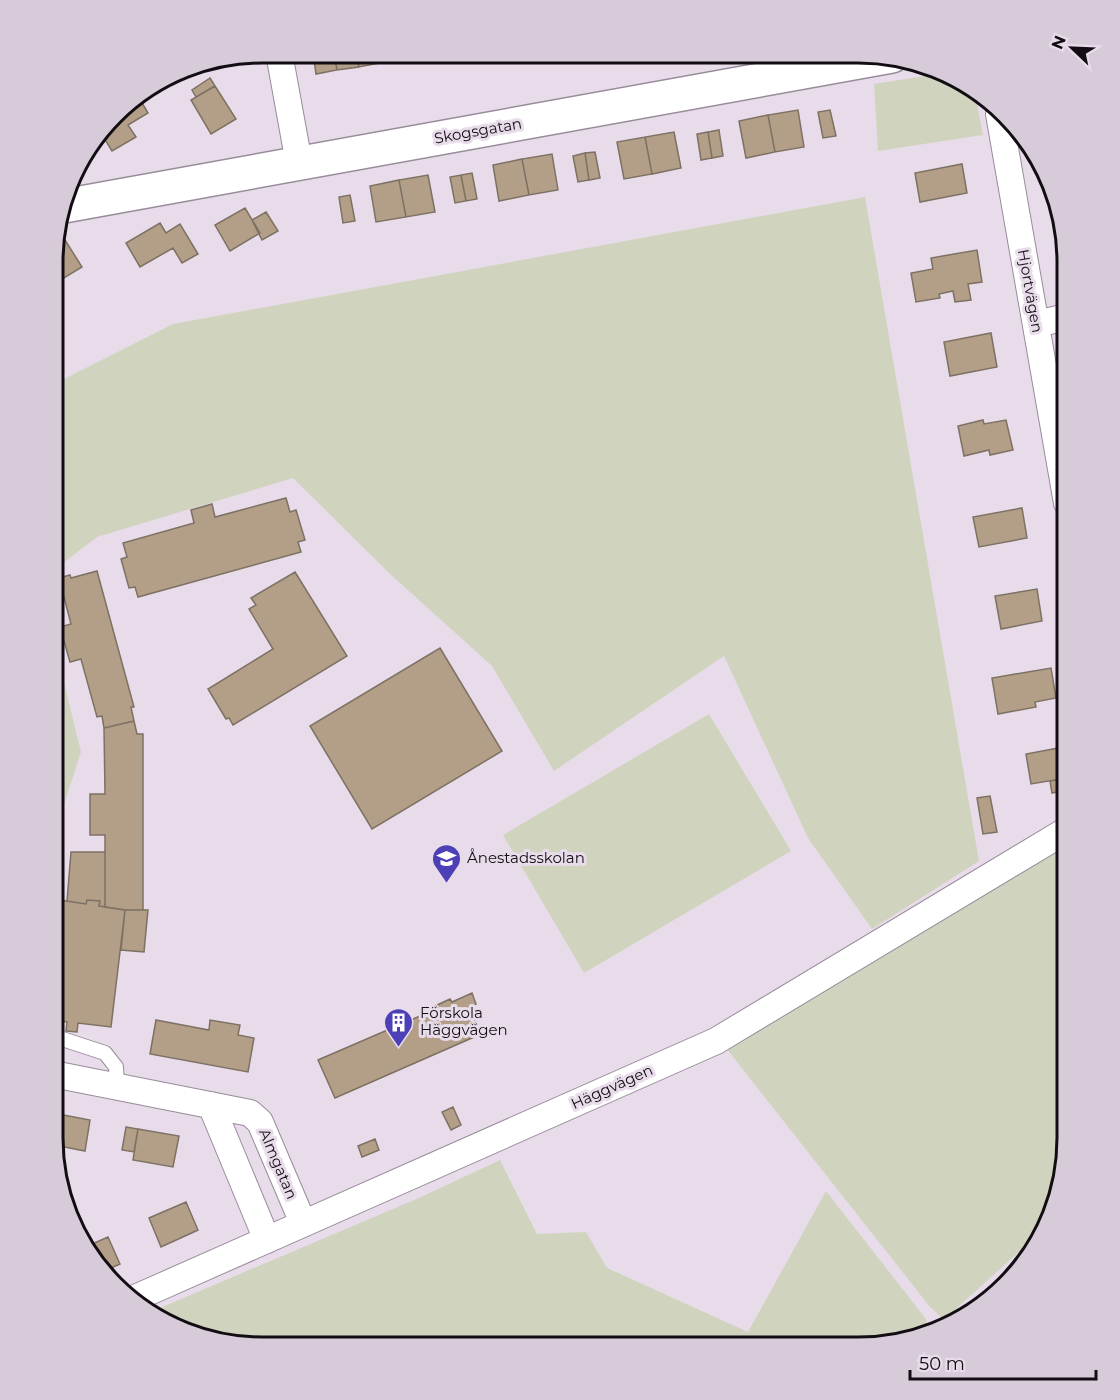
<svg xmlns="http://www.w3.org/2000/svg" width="1120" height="1400" viewBox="0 0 1120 1400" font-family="Montserrat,sans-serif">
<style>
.green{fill:#d0d4bf}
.building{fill:#b39e87;stroke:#7d7164;stroke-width:1.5}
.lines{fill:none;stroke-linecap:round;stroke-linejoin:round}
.lane-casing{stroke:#988c9a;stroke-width:16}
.street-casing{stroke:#988c9a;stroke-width:28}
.secondary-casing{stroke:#988c9a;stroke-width:36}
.lane{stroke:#fff;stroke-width:14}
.street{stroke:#fff;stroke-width:26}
.secondary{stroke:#fff;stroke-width:33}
.labels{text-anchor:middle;stroke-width:6;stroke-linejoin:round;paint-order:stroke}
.street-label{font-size:15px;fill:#120d12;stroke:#e8dceb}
.poi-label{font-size:15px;fill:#120d12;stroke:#e8dceb;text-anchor:start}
.rim{fill:none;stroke:#120d12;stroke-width:3}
</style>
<rect width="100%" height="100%" fill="#e8dceb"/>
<!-- green -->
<path class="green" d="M937,74L974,88L983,135L878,151L874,84Z
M865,197L979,861L872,929L808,838L724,656L554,771L492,666L390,574L293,478L97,537L54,570V384L173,324Z
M54,641L81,752L53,838Z
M709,714L791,851L584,973L503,835Z
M1067,843V1152L1040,1233L948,1316L942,1318L930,1307L726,1048L892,951Z
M500,1160L537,1234L586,1232L607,1268L748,1332L826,1191L926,1319L928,1330L872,1347H248L148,1313L421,1197Z"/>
<!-- building -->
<path class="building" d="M313,53H334L337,70L316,74Z
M334,53H356L359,67L337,70Z
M356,53H378L380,63L359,67Z
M378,53H400L401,59L380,63Z
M400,53H422V56L401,59Z
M210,78L215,86L196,97L192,90Z
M215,86L236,119L211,134L191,100Z
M138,96L148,113L128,125L136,137L112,151L101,133L124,104Z
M798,110L804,147L775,152L768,115Z
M830,110L836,136L823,138L818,112Z
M768,115L775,152L746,158L739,121Z
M719,130L723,156L712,158L708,132Z
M674,132L681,168L652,174L645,137Z
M708,132L712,158L701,160L697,134Z
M645,137L652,174L624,179L617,142Z
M595,152L600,178L589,180L585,153Z
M585,153L589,180L578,182L573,156Z
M552,154L558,190L529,195L522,159Z
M522,159L529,195L499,201L493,165Z
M962,164L967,193L920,202L915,173Z
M472,173L477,199L466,201L461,175Z
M428,175L435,212L406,217L399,180Z
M461,175L466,201L455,203L450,177Z
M399,180L406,217L376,222L370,186Z
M350,195L355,221L343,223L339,197Z
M245,208L260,233L230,251L215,225Z
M266,212L278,231L262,240L252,220Z
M160,223L166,233L180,224L198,254L182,263L173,248L140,267L126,243Z
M65,240L82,267L54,284V246Z
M977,250L982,282L968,284L971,300L955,302L953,291L939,294L940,298L916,302L911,273L933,269L931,258Z
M991,333L997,367L950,376L944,342Z
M983,420L984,424L1006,420L1013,450L990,455L989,450L964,456L958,426Z
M286,498L290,512L296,510L305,540L298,542L301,552L138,597L135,587L129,588L121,559L127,557L123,543L194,523L191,510L212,504L215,517Z
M1022,508L1027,538L979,547L973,517Z
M97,571L134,707H131L134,721L104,728L102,716L97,717L81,659L70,662L60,627L71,624L59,578L70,575L71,578Z
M295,572L347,656L233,725L229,718L226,719L208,689L273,649L249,609L256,605L251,598Z
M1037,589L1042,621L1001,629L995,596Z
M440,648L502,751L372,829L310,726Z
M1051,668L1056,698L1035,702L1036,707L998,714L992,678Z
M134,721L137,734H143V910H125L105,907V835H90V794H105L104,728Z
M1064,747L1067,778L1031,784L1026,754Z
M1067,778V790L1052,793L1050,781Z
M990,796L997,832L983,834L977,798Z
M71,852H105V907L99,906L100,901L87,900L86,904L67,901Z
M60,900L86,904L87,900L100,901L99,906L125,910L111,1027L78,1023L77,1032L66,1031L67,1022L53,1020V953Z
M125,910H148L144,952L121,950Z
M472,993L476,1004L469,1007L481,1034L335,1098L318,1060L436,1009L435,1006L450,999L452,1002Z
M156,1020L209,1030L210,1020L240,1025L238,1035L254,1038L248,1072L150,1054Z
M453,1107L461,1125L451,1130L442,1112Z
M53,1113L90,1120L85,1151L54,1145Z
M126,1127L138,1129L134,1152L122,1150Z
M138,1129L179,1136L173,1167L133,1160Z
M375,1139L379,1150L362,1157L358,1146Z
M186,1202L198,1230L161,1247L149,1218Z
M108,1237L120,1264L106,1270L85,1247Z"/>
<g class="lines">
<defs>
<path id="lane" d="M53,1036L105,1053L116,1067L117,1087"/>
<path id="street" d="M279,53L299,163
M999,114L1067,503
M1036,324L1067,317
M53,1074L250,1113L260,1122L303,1223
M211,1105L267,1240
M133,1299L716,1041L1067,830"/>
<path id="secondary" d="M64,206L892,56"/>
</defs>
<!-- lane casing -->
<use href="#lane" class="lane-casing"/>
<!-- street casing -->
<use href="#street" class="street-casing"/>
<!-- secondary casing -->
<use href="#secondary" class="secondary-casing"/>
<!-- lane -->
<use href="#lane" class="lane"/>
<!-- street -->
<use href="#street" class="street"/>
<!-- secondary -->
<use href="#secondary" class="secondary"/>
</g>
<!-- icons -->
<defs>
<symbol id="school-pin" viewBox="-11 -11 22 30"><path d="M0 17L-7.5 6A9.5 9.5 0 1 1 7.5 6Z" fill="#4d3fb6" stroke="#e8dceb"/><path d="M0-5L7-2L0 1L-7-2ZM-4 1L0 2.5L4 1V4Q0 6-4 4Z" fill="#fff"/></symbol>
<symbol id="building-pin" viewBox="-11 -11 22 30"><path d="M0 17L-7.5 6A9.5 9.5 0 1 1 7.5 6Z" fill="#4d3fb6" stroke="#e8dceb"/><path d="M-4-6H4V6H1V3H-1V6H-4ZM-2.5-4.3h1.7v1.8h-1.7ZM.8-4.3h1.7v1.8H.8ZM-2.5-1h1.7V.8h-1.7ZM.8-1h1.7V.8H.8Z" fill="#fff"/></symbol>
</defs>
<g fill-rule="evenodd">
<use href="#school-pin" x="430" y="842" width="33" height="45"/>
<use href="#building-pin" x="382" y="1006" width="33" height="45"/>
</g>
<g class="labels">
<!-- street labels -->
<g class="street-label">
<text transform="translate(478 131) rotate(-10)" y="5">Skogsgatan</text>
<text transform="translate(1030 291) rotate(80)" y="5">Hjortvägen</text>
<text transform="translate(612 1087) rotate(-24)" y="5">Häggvägen</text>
<text transform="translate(278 1164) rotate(67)" y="5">Almgatan</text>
</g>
<!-- poi labels -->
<g class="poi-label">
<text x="467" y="863">Ånestadsskolan</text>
<text x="420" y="1018">Förskola<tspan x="420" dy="17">Häggvägen</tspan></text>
</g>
</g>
<!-- crop -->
<path d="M0 0H1120V1400H0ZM262 63H858A199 199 0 0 1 1057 262V1138A199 199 0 0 1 858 1337H262A199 199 0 0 1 63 1138V262A199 199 0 0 1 262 63Z" fill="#d7cbda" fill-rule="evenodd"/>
<path class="rim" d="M262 63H858A199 199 0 0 1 1057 262V1138A199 199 0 0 1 858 1337H262A199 199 0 0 1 63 1138V262A199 199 0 0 1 262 63Z"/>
<!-- north arrow -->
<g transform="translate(1072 48) rotate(293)" stroke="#e8dceb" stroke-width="4.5" paint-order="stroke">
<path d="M0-4.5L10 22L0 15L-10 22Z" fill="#120d12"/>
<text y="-9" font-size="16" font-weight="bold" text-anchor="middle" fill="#120d12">N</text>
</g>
<!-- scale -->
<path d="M910 1370v9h186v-9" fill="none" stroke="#120d12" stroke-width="3"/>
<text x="919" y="1370" font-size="18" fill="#120d12" stroke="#e8dceb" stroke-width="4.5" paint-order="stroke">50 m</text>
</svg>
